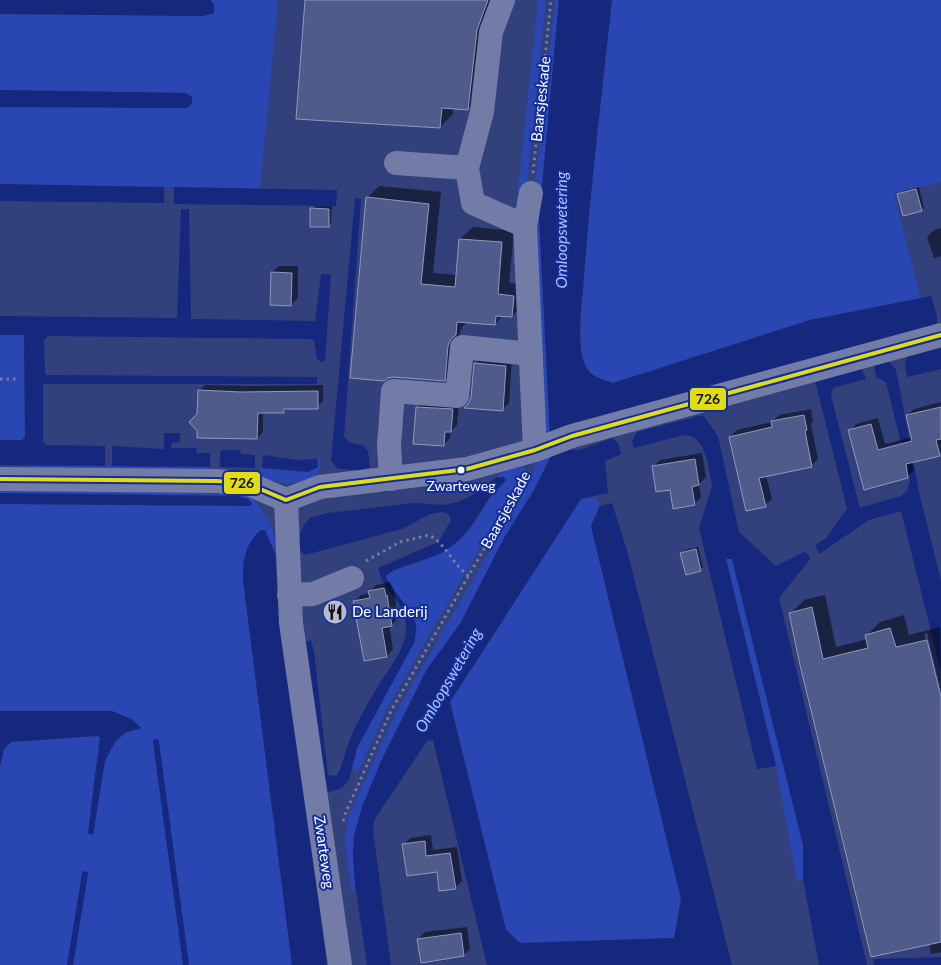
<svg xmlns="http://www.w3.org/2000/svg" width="941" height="965" viewBox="0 0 941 965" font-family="Lato,sans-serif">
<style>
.green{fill:#2946b3}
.water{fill:#15287d}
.shadow{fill:#0007}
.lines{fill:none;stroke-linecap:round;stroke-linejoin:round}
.stream{stroke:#15287d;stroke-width:6}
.building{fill:#4f5b8b;stroke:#9199bb}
.path{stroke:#727ca6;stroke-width:3;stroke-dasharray:2.5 4;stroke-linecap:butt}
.minor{stroke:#727ca6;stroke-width:24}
.bus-1-casing{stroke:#122d9c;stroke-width:8}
.bus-1{stroke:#e1dc14;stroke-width:4}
.bus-dot{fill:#fff;stroke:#122d9c;stroke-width:2}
.labels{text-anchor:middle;stroke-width:4;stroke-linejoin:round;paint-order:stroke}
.bus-label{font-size:14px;fill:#fff;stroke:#122d9c}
.street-label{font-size:15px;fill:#fff;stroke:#122d9c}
.poi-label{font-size:15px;fill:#fff;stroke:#122d9c;text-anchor:start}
.water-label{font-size:16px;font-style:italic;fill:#b4c3fa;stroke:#122d9c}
.line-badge{stroke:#122d9c;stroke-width:2}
.pale-badge-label{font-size:14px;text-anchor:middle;font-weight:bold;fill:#111}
</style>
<rect width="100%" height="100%" fill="#32407c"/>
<!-- green -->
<path class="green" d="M210,0H278L260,189L0,184V107L187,108L192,103V97L186,93L0,90V14L203,16L214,4Z
M538,0H546L525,206L521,210L516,208Z
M555,0H559L541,194L550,437L541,440L534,193Z
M612,0H941V182L894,193L921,299L810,320L613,383C602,379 590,377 585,365C576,343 583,299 584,275C591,183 602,92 612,0Z
M0,335H24L25,437L22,440H0Z
M551,456L534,490L504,538L460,624L427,669L381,761L362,807L354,836L353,856L356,890L351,891L345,840L348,817L396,712L530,481L534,472L536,457Z
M317,459H321C320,491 281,484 260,477L261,468L308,472L318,461Z
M32,465L210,467L208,472H33Z
M526,465L522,476L387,708L357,774L352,766L357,749L415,640L411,612L391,587L385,576L389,572L412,565L442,552L476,521L491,496L506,480L504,477H497L504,468Z
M0,488L211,490L250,495L261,508L271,525L275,536L278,554L275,555L265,531L243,559V580L292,965H0V766L4,749L11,742L96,736L100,737L88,833L93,835C99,807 97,747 126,733C130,731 136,730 141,728L112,711H0V504L251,505L248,499L237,496L0,493Z
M596,497L600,506L591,526L681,899L674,938L520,943L506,930L450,702L581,499Z
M726,559H732L803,845V879L797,881L776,766Z"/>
<!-- water -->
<path class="water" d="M0,0H210L214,4V13L203,16L0,14Z
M559,0H612C602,92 591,183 584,275C583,299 575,344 585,365C590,377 602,379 613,383L810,320L931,296L937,316L936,328L550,437L539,219Z
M0,90L186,93L192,97V103L187,108L0,107Z
M0,184L164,187V203L0,201Z
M174,187L337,190L336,206L174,204Z
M355,198L361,199L344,437L350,443L363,445L368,451L370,467L360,470L338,469L331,461Z
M181,209H189L191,319L315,321L321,274H331L325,361L321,362L317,359L314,341L311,339L48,336L44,340L45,373L47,375L317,377V384H43V441L46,445L105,446V466L0,465V440H22L25,437L24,335H0V316L177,318Z
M941,346V369L907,377L905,366L907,355Z
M888,361L895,368L898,379L919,492L941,581V672L901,511L869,520L819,554L815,545L826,538L847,509L815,381L861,368L866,379L833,388L831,396L860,508L901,496L907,491L910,480L886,382L876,377L874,365Z
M703,415L718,436L739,532L776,566L806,551L810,559L779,598L867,965H819L803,879V845L732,559H726L776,766L757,769L699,528L712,486L707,459L702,446L694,437L684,435L634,448L632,441L637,432Z
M164,433H180V442L172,443L171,448H196L197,453H210V467L112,466V446L164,449Z
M612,438L619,444L621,454L605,461L608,493L581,499L450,702L506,930L520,943L674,938L681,899L591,526L600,506L612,503L628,554L732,965H487L433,740L427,741L374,820L373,831L391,965H367L355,884L353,856L354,836L362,807L381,761L427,669L460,624L504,538L534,490L551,456L567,444L573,450H580Z
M222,450H240L241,454L255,455V468L220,467V453Z
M263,455L298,460L317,459L318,467L308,472L262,468Z
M497,477H504L506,480C501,486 495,491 490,497C474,521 469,536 443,552C429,560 393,567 386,576C392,594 411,605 416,624C417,629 415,635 415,641L357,748L349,780L342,788L329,792L324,788L304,642L311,641L314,651L328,775L336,776C342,770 346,747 351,737C358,719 370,700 380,683C390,666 406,649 406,629C407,608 395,601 385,585C381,580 380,573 378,568L436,543L441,538L451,520L449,514L443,512L430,514L402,529L305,555L302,553L299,546L300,534L304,525L310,518L327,513L415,503L443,505L458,502L471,496Z
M0,493L238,496L248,499L252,503L251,505L247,506L0,504Z
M261,530H265L275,553L278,599L285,665L310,836L327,965H292L243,580C243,559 245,543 261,530Z
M0,711H112L133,720L141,728L125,733L115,742L105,761L93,835L88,833L100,737L96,736L11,742L4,749L0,766Z
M941,957V965H874L873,959Z"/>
<!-- shadow -->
<path class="shadow" d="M307,0H496L481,96L468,109L453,108V114L440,127Z
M379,186L441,192L433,273L458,275L460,239L473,227L514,231L509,283L525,284L524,304L512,316L503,315L495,324L467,322L462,327L460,332L456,368L444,380L367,198Z
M919,187L924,207L921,210L898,194L901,192Z
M315,206H332L331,223L328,226L312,209Z
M941,228V256L934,258L927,237L934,230Z
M279,266H298V298L291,305L272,272Z
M482,357L512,359L509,403L502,410L472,398L475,364Z
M205,385L248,386L323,385V401L317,407H288L284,412H263V432L257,438L199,414V391Z
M424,401L459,403L457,425L451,431L450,438L444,445L418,407Z
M941,402V453L912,461L914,470L907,477L850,431L856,424L878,418L885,444L912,437L907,415L914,409Z
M811,409L813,422L811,424L818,459L811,466L766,475L772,499L765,505L730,437L737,430L772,422L779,415Z
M702,453L706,477L699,484L701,497L694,504L653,467L660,460Z
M698,547L703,567L700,570L682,553L685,550Z
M390,582L394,590L398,618L392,625H389L393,649L387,656L365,660L354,602L361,595L370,593V592L376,585Z
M825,595L836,647L868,639L867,635L880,622L904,615L909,635L940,627L941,691L927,633L924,634L941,701V952L931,954L929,943L791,613L804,600Z
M431,835L433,850L457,847L462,881L455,888L438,871L404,845L410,838Z
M467,927L470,949L464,955L419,939L425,932Z"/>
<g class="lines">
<!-- stream -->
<path class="stream" d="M156,742L186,965
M70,965L85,874"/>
</g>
<!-- building -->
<path class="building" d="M305,0H488L477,30L468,110L442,108L440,128L296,119Z
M916,189L922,211L903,216L897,194Z
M366,197L429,204L421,284L455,287L459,239L502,242L498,294L514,296L512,317L496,316L495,325L457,322L456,335L451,339L448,346L445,381L394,377L388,378L384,381L350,378Z
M310,208L329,209V227H310Z
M271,272L292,273L291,306L270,305Z
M474,363L506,366L503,411L464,408L468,404L471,398Z
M198,390L241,392L318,391V409H284V413H258L257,439L197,438V431L189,422L197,414Z
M416,407L453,409L451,432H445L444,446L413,444Z
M941,407V439L936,440L940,456L906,464L908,478L864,490L848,430L871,424L878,450L912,441L906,415Z
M804,415L807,430L805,431L812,467L759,478L766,507L746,511L729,437L772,427L771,421Z
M695,459L699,485L692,487L695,505L673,509L670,490L656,492L652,466Z
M696,549L701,571L686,575L680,553Z
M384,588L386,596L387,595L392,626L382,628L387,657L364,661L353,601L370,598L368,591Z
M812,607L823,659L868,648L865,635L890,628L896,647L927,640L941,697V942L871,957L800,665L789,613Z
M425,841L426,856L450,853L456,889L439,891L437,872L407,876L402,844Z
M461,933L464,956L421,963L417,939Z"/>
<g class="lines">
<!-- path -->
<path class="path" d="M533,173L551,0
M0,379H18
M366,561L400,542L429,535C446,544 453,565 469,576
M343,821L346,812L391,711L527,474"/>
<!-- minor -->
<path class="minor" d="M396,163L467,168L473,203L525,226
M467,168L482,112L491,32L503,0
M531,193L525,226L535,450
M0,479L216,481L246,483L286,500L320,487L467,469L535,450L572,436L941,335
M391,479L389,446L393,391L457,396L462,347L531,354
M286,500L291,623L340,965
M289,595L313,594L352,578"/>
<defs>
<path id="bus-1" d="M0,479L216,481L246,483L286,500L320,487L467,469L535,450L572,436L941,335"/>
</defs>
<!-- bus-1 casing -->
<use href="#bus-1" class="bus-1-casing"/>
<!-- bus-1 -->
<use href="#bus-1" class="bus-1"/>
</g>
<!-- icons -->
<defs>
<symbol id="restaurant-disc" viewBox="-11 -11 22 22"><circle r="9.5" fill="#b7bcd1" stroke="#122d9c"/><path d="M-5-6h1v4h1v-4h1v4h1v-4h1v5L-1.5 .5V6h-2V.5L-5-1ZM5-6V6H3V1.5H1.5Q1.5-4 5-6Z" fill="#111"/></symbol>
</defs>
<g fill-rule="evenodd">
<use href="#restaurant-disc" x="321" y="598" width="28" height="28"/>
</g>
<!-- markers -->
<circle class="bus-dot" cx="461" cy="470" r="4.5"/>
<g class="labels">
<!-- bus labels -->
<g class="bus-label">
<text x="461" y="491">Zwarteweg</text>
</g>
<!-- street labels -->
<g class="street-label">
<text transform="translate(541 99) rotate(-84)" y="5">Baarsjeskade</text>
<text transform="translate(506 510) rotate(-61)" y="5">Baarsjeskade</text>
<text transform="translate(324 852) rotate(82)" y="5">Zwarteweg</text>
</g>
<!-- poi labels -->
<g class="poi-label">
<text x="352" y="617">De Landerij</text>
</g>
<!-- water labels -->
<g class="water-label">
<text transform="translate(561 230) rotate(-90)" y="6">Omloopswetering</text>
<text transform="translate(448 680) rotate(-60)" y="6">Omloopswetering</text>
</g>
</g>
<g class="line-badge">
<rect x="689" y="387" width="38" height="24" rx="5" fill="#e1dc14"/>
<rect x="223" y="471" width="38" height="24" rx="5" fill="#e1dc14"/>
</g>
<g class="pale-badge-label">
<text x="708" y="404">726</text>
<text x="242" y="488">726</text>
</g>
</svg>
